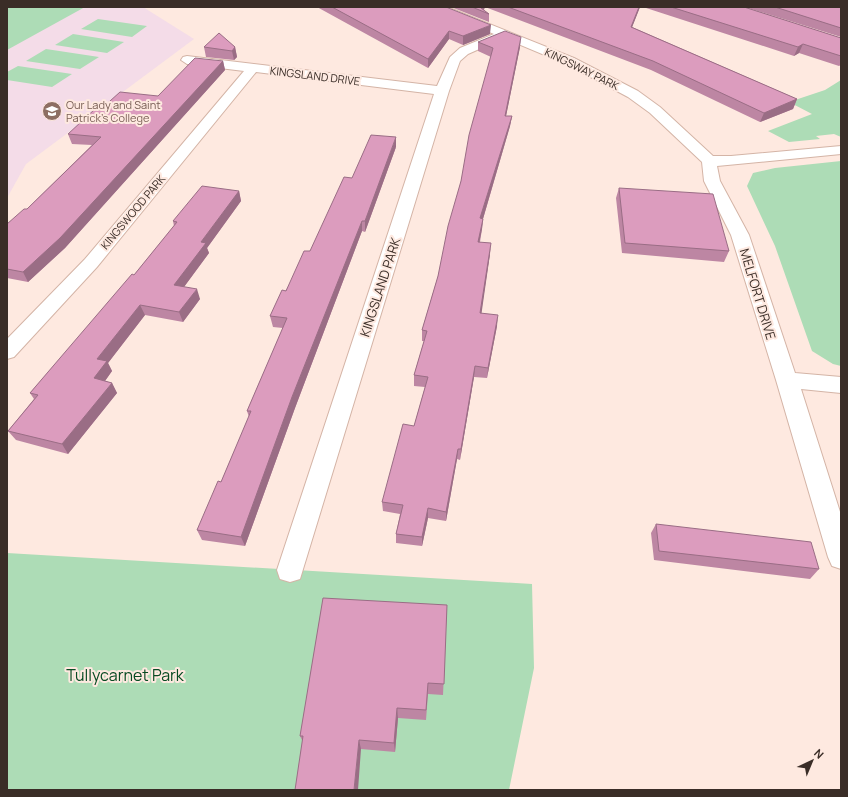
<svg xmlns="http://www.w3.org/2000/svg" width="848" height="797" viewBox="0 0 848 797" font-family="Manrope,sans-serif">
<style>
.education{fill:#f4dce8}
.green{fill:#addcb6}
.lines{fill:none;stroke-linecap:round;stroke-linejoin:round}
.minor-casing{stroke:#d4b4a6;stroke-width:2}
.minor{fill:#fff;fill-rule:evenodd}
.wall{fill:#bd86a3}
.shaded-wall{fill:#9a6d85}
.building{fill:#dc9cbe;stroke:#9a6d85}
.labels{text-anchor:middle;stroke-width:4;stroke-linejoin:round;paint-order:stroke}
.far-street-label{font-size:11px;fill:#3a2d27;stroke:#fee9e0}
.far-education-label{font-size:11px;fill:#785e54;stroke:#fee9e0;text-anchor:start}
.street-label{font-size:13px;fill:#3a2d27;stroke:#fee9e0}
.near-park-label{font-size:16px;fill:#074b22;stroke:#fee9e0}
</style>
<rect width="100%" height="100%" fill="#fee9e0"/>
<!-- education -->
<path class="education" d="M7,7H143L194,39L26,164L7,198Z"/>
<!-- green -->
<path class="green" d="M7,7H85L7,50Z
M98,19L147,26L132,37L81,29Z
M73,34L124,42L107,53L55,45Z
M46,49L99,57L80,69L26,61Z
M18,66L72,74L52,87L7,80V72Z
M841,80V137L834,134L816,136L820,139L789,142L768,131L812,114L789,102L825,90Z
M841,161V366L833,364L812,351L775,246L747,186L753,173L775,168Z
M7,553L532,584L534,668L509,790H7Z"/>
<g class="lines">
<defs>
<path id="minor" d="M433,7H447L574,58L638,91L660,107L713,156H731L841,146V154L717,166L720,181L749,235L795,373L841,377V393L801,389L841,515V569L832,566L828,557L776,380L731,235L704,181L702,162L650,113L628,97L566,64L504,38L468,54L460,61L449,91L300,579L290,582L280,579L277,570L434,94L256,72L97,267L14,357L7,359V339L85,259L244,71L187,64L181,60L183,57L187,56L437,86L450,57L460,48L494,34L434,9Z"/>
</defs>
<!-- minor casing -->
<use href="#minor" class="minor-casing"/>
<!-- minor -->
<use href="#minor" class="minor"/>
</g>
<!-- wall -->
<path class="wall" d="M317,7H446L490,34L463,45L449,39L428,68Z
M451,7H640L632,27L797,99L793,109L760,122L651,70L485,7L484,10L489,14V22Z
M643,7H744L841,38V65L839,66L799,53L794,56Z
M745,7H841V37Z
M478,42L520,47L506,116H512L510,126L483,219L482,229L480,242L490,254L481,313L497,326L487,378L474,377L460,460L457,459L446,521L428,518L422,546L396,543V534L400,514L383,511L382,502L414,426L425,387L414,386V375L424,341H422V330L438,276L491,57L478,51Z
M204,47H235L237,57L234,60L206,57Z
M223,61L225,70L65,248L28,282L7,278V224L27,209L92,145L72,144L68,134L100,110L158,96Z
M396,147L365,232L362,231L295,408L245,546L202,540L197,530L221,482L249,417L247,411L283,328L273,327L270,316L310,251Z
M619,188L729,251L724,262L622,253L616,198Z
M239,191L241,201L207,248L209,253L184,287L200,299L183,322L145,315L108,363L112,371L105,381L112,383L117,393L68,454L16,440L8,431L34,399L30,393L134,275L174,226L173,221Z
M656,524L819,569L810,579L654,560L651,533Z
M447,605L443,695L428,694L426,720L398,718L395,752L361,749L302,740L300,736Z"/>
<!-- shaded-wall -->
<path class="shaded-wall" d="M481,7H485L483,11L481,10Z
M639,7H640L629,35L631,27Z
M491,25L490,34L463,45V36Z
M449,31V39L428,68V59Z
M521,37L520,47L504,126L505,116Z
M803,44L799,53L794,56L798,47Z
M235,47L237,57L234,60L232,51Z
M223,61L225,70L65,248L28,282L23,272Z
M797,99L793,109L760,122L764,113Z
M512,116L510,126L480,229V218Z
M396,137V147L365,232V221Z
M239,191L241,201L207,248L209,253L178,295L174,285L201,242Z
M483,219L482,229L477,253L478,242Z
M362,221V231L295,408L245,546L241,537L292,397Z
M491,243L490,254L480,324V313Z
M197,289L200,299L183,322L179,312Z
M140,305L145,315L108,363L112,371L100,388L94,378L97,359Z
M498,315L497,326L487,378L488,368Z
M475,366L474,377L460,460L461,449Z
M112,383L117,393L68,454L62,444Z
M458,449L457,459L446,521V512Z
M428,508V518L422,546V537Z
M397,708L398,718L395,752L394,743Z
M359,740L361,749L358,790H354Z"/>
<!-- building -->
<path class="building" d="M332,7H446L491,25L463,36L449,31L428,59Z
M472,7H481V8L489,14Z
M508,7H639L631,27L797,99L764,113L653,61Z
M671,7H744L841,38V56L803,44L798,47Z
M775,7H841V28Z
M505,31L521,37L505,116H512L480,218L483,219L478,242L491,243L480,313L498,315L488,368L475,366L461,449H458L446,512L428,508L422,537L396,534L403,505L382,502L403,424L414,426L428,377L414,375L427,331L422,330L438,276L448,226L461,181L469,135L493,48L478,42Z
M219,33L235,47L232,51L204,47Z
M195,58L223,61L60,238L23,272L7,269V224L24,209H27L101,137L68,134L95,109L100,110L120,92L158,96Z
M371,135L396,137L365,221H362L292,397L241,537L197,530L218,481L221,482L251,411H247L287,318L270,316L282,290L286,291L304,251H310L344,177L352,178Z
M202,186L239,191L201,242L206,243L174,285L197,289L179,312L140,305L97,359L107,361L94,378L112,383L62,444L8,431L38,395L30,393L132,274L134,275L177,222L173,221Z
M619,188L713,194L729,251L625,243Z
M656,524L811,542L819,569L659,551Z
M323,598L447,605L444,684L428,683L426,710L397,708L394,743L359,740L354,790H295L303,736H300Z"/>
<!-- icons -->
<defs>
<symbol id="school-disc" viewBox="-11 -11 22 22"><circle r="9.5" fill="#8d6e63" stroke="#fee9e0"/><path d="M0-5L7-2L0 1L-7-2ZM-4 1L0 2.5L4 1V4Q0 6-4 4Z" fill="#fff"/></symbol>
</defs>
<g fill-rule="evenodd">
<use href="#school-disc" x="41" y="100" width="22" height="22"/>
</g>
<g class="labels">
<!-- far-street labels -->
<g class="far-street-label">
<text transform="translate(582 69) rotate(26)" y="4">KINGSWAY PARK</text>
<text transform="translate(315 76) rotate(7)" y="4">KINGSLAND DRIVE</text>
<text transform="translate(133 212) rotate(-50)" y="4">KINGSWOOD PARK</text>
</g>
<!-- far-education labels -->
<g class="far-education-label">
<text x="66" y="109">Our Lady and Saint<tspan x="66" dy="13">Patrick's College</tspan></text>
</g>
<!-- street labels -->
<g class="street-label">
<text transform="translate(380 287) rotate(-72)" y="5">KINGSLAND PARK</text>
<text transform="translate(758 294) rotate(73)" y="5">MELFORT DRIVE</text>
</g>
<!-- near-park labels -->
<g class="near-park-label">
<text x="125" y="681">Tullycarnet Park</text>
</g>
</g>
<!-- border -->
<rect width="848" height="797" fill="none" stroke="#3a2d27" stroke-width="16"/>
<!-- north arrow -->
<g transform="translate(812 761) rotate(44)" stroke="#fee9e0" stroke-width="3" paint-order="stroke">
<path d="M0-3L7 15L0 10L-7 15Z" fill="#3a2d27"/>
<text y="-6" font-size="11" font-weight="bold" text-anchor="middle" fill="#3a2d27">N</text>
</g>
</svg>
